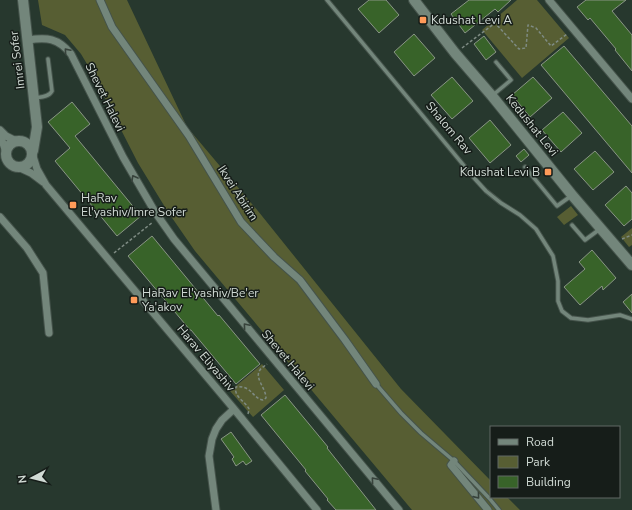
<svg xmlns="http://www.w3.org/2000/svg" width="632" height="510" viewBox="0 0 632 510" font-family="'Nunito Sans',sans-serif">
<style>
.green{fill:#575e33}
.building{fill:#386329;stroke:#899585}
.lines{fill:none;stroke-linecap:round;stroke-linejoin:round}
.lane-casing{stroke:#45534b;stroke-width:5.5}
.street-casing{stroke:#45534b;stroke-width:9}
.secondary-casing{stroke:#45534b;stroke-width:12}
.path{stroke:#7e8b83;stroke-width:1.5;stroke-dasharray:3 2;stroke-linecap:butt}
.lane{stroke:#73867b;stroke-width:3.5}
.street{stroke:#73867b;stroke-width:7}
.secondary{stroke:#73867b;stroke-width:10}
.oneway{stroke:#37423b}
.poi-dot{fill:#ff9b59;stroke:#161d19;stroke-width:1.5}
.labels{text-anchor:middle;stroke-width:3;stroke-linejoin:round;paint-order:stroke}
.poi-label{font-size:12px;fill:#d0dad4;stroke:#161d19;text-anchor:start}
.street-label{font-size:12px;fill:#d0dad4;stroke:#161d19}
</style>
<rect width="100%" height="100%" fill="#27382e"/>
<!-- green -->
<path class="green" d="M38,0H127L187,127L258,211L401,389L491,481V497H507L520,510H412L195,251L168,212L138,163L90,69L81,54L65,35L42,25Z
M517,0H537L569,38L522,78L482,30Z
M571,206L578,215L564,225L557,217Z
M632,228V245L629,247L621,237Z
M262,364L284,390L253,417L230,391Z"/>
<!-- building -->
<path class="building" d="M369,0H386L399,15L379,33L358,9Z
M469,0H511L498,12L495,9L465,33L451,14Z
M586,0H626L612,11L632,35V71L615,50L616,49L590,18L588,20L577,7Z
M414,34L435,58L414,76L394,52Z
M484,36L496,52L486,60L474,44Z
M564,46L632,126V173L541,65Z
M452,77L473,101L452,119L431,95Z
M533,77L552,98L530,117L512,95Z
M72,102L90,124L75,136L141,216L117,236L55,161L70,148L48,122Z
M563,112L582,133L561,152L542,130Z
M490,120L511,145L490,163L469,138Z
M524,149L529,155L521,162L516,156Z
M595,151L614,172L593,190L574,169Z
M626,186L632,193V219L624,226L605,205Z
M152,236L218,316L219,315L260,364L236,384L191,330H190L128,256Z
M592,250L616,278L603,290L602,286L580,305L564,287L585,269L579,262Z
M632,294V313L623,302Z
M285,395L328,447L327,448L376,510H336L327,500L328,499L305,471L306,470L261,415Z
M231,432L252,461L246,465L243,461L236,466L232,459L234,457L221,439Z"/>
<g class="lines">
<defs>
<path id="lane" d="M327,0L475,179L486,191L501,203L520,215L536,229L553,256L558,281V301L562,311L571,318L588,320L620,315L632,319
M493,95L511,80L496,62
M35,98C41,97 49,97 52,91L48,59
M525,167L557,206L571,196
M572,225L585,240L600,229
M376,384L401,413L421,433L454,461L489,498L499,510"/>
<path id="street" d="M100,0L112,27L189,136L241,222L274,257L300,280L345,340L376,384
M549,0L632,99
M28,40C47,37 58,38 71,54L123,157L155,212L174,239L399,510
M0,130L6,136L16,141
M0,135L6,152
M33,156L37,169L46,185L234,409L317,510
M18,167L31,173L43,182
M0,217L27,248L43,273L49,333
M454,461L451,465L488,510
M216,510L209,456L212,439L216,429L222,420L234,409"/>
<path id="secondary" d="M23,0L37,127L33,151
M414,0L455,53L492,96L572,195L632,265
M6 154a13 13 0 1 1 26 0a13 13 0 1 1-26 0Z"/>
</defs>
<!-- lane casing -->
<use href="#lane" class="lane-casing"/>
<!-- street casing -->
<use href="#street" class="street-casing"/>
<!-- secondary casing -->
<use href="#secondary" class="secondary-casing"/>
<!-- path -->
<path class="path" d="M462,48L495,23L519,49L526,48L528,25L536,28L551,46L567,34
M622,239L632,235
M114,253L153,222
M248,414L249,409C246,402 233,396 236,387C252,385 253,399 263,400L266,398C266,388 254,378 260,370C261,368 265,366 267,364"/>
<!-- lane -->
<use href="#lane" class="lane"/>
<!-- street -->
<use href="#street" class="street"/>
<!-- secondary -->
<use href="#secondary" class="secondary"/>
</g>
<!-- one-way arrows -->
<defs><path id="oneway-chevron" d="M-2-3.5L2.5 0L-2 3.5" fill="none" stroke-width="1.6" stroke-linecap="round" stroke-linejoin="round"/></defs>
<g class="oneway">
<use href="#oneway-chevron" transform="translate(67 51) rotate(-131)"/>
<use href="#oneway-chevron" transform="translate(134 178) rotate(-119)"/>
<use href="#oneway-chevron" transform="translate(246 326) rotate(-130)"/>
<use href="#oneway-chevron" transform="translate(374 480) rotate(-130)"/>
<use href="#oneway-chevron" transform="translate(477 496) rotate(51)"/>
</g>
<!-- markers -->
<g class="poi-dot">
<rect x="419" y="16" width="8" height="8" rx="2"/>
<rect x="544" y="168" width="8" height="8" rx="2"/>
<rect x="69" y="201" width="8" height="8" rx="2"/>
<rect x="130" y="296" width="8" height="8" rx="2"/>
</g>
<g class="labels">
<!-- poi labels -->
<g class="poi-label">
<text x="431" y="24">Kdushat Levi A</text>
<text x="540" y="176" text-anchor="end">Kdushat Levi B</text>
<text x="81" y="202">HaRav<tspan x="81" dy="14">El'yashiv/Imre Sofer</tspan></text>
<text x="142" y="297">HaRav El'yashiv/Be'er<tspan x="142" dy="14">Ya'akov</tspan></text>
</g>
<!-- street labels -->
<g class="street-label">
<text transform="translate(17 60) rotate(-97)" y="4">Imrei Sofer</text>
<text transform="translate(105 97) rotate(64)" y="4">Shevet Halevi</text>
<text transform="translate(532 125) rotate(51)" y="4">Kedushat Levi</text>
<text transform="translate(449 128) rotate(50)" y="4">Shalom Rav</text>
<text transform="translate(238 193) rotate(57)" y="4">Ikvei Abirim</text>
<text transform="translate(206 358) rotate(50)" y="4">Harav Eliyashiv</text>
<text transform="translate(288 360) rotate(50)" y="4">Shevet Halevi</text>
</g>
</g>
<!-- legend -->
<rect x="490" y="426" width="130" height="72" fill="#161d19" stroke="#606964"/>
<rect x="498" y="439" width="20" height="6" fill="#73867b" stroke="#606964"/>
<text x="526" y="446" font-size="12" fill="#d0dad4">Road</text>
<rect x="498" y="456" width="20" height="12" fill="#575e33" stroke="#606964"/>
<text x="526" y="466" font-size="12" fill="#d0dad4">Park</text>
<rect x="498" y="476" width="20" height="12" fill="#386329" stroke="#606964"/>
<text x="526" y="486" font-size="12" fill="#d0dad4">Building</text>
<!-- north arrow -->
<g transform="translate(32 478) rotate(263)" stroke="#161d19" stroke-width="3" paint-order="stroke">
<path d="M0-3L7 15L0 10L-7 15Z" fill="#d0dad4"/>
<text y="-6" font-size="11" font-weight="bold" text-anchor="middle" fill="#d0dad4">N</text>
</g>
</svg>
